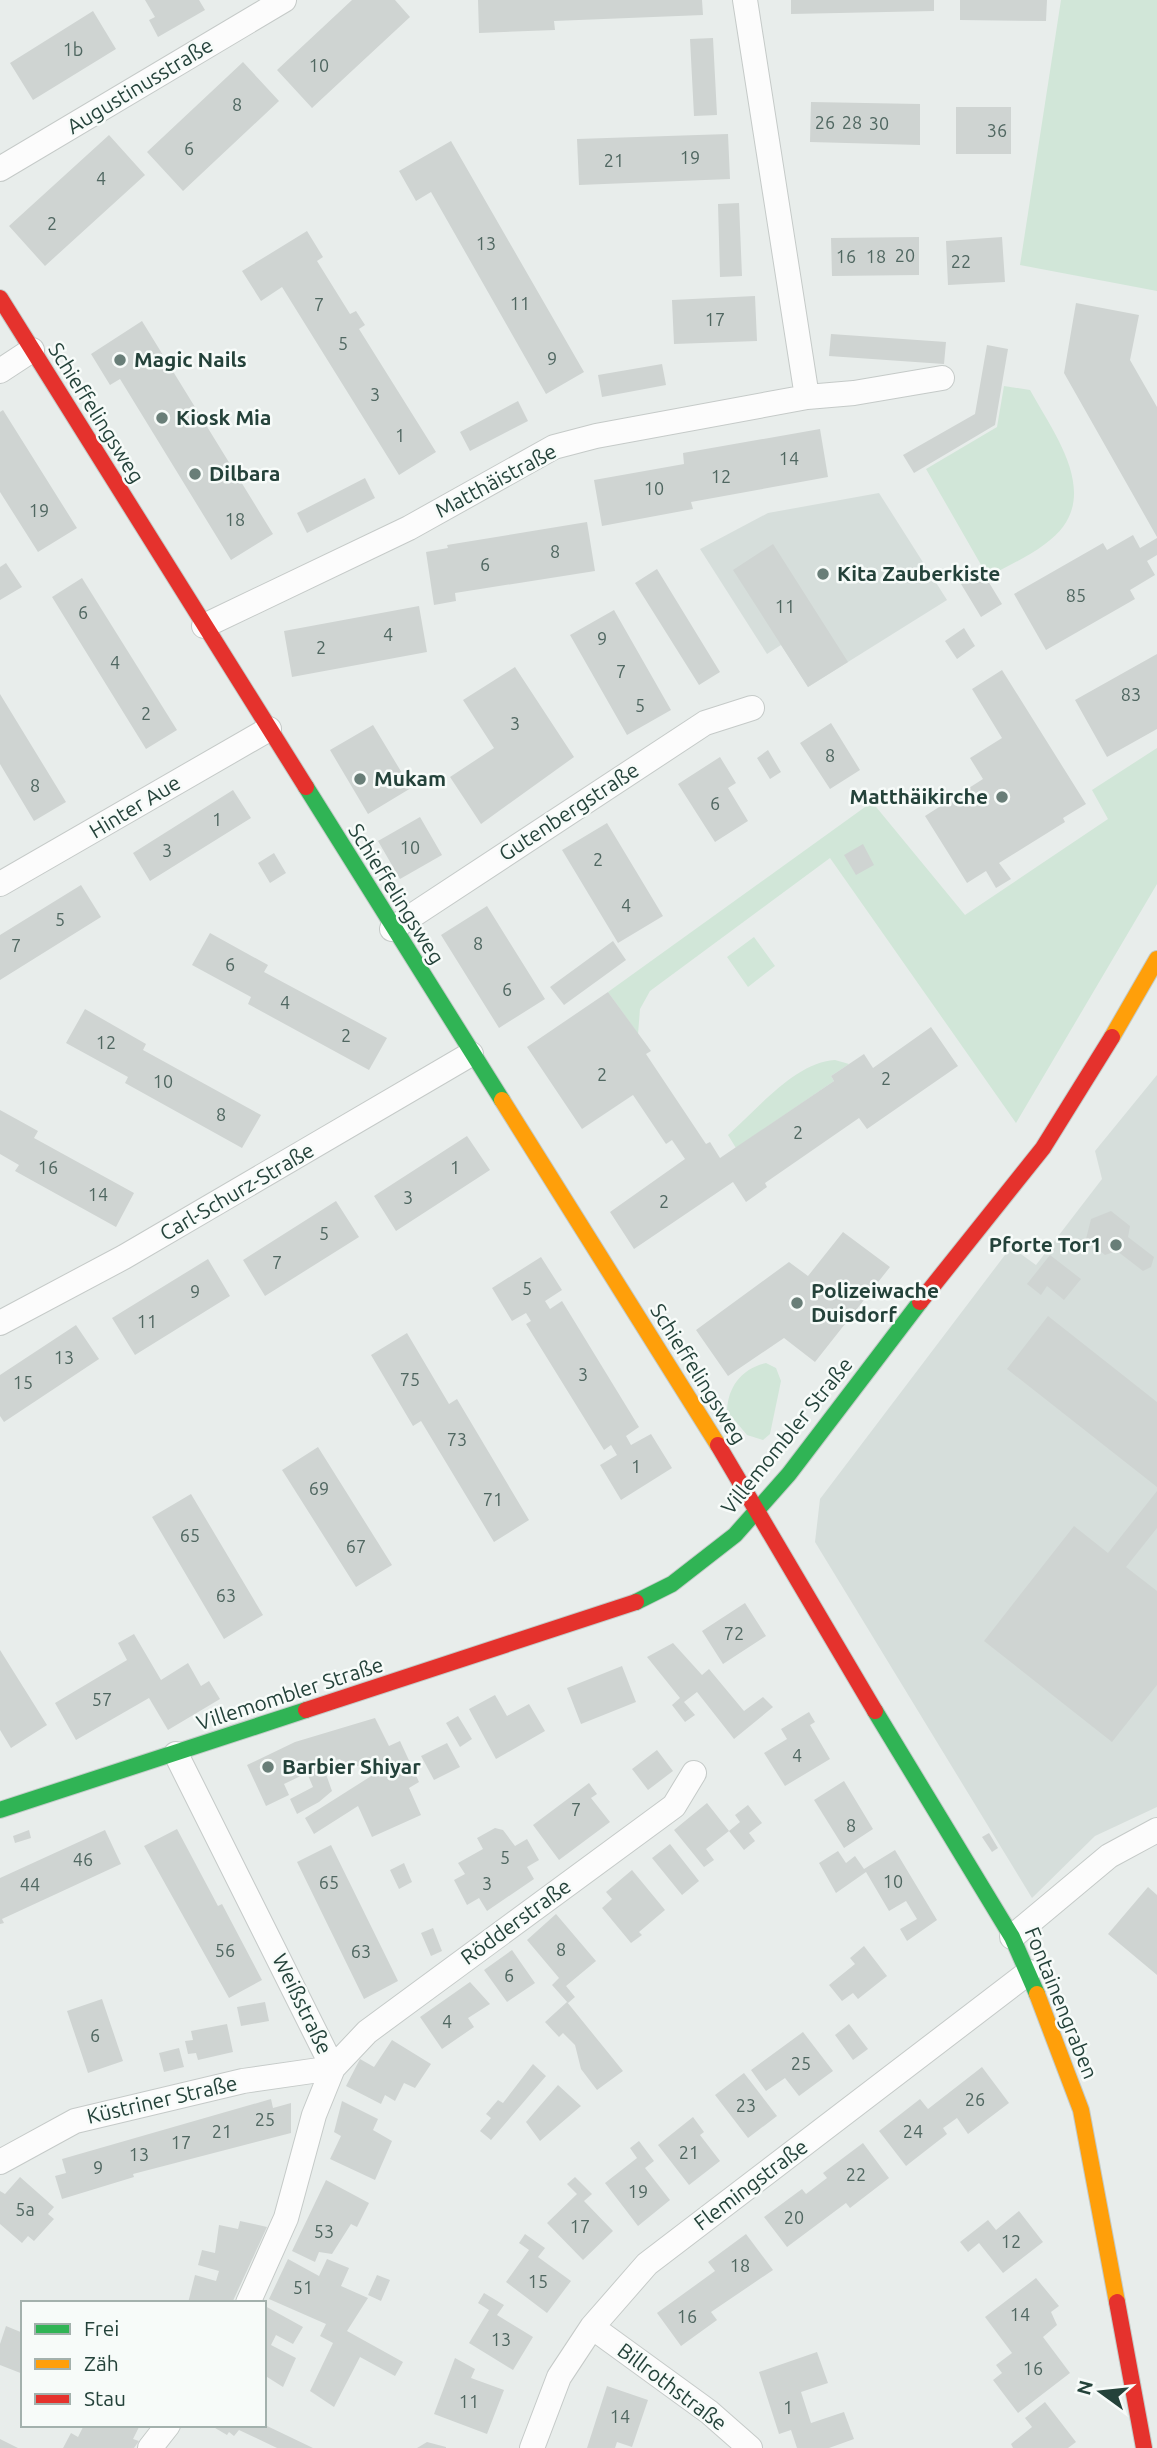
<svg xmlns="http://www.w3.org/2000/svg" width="1157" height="2448" viewBox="0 0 1157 2448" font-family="Ubuntu,sans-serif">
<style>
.built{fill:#d6dedb}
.green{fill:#d1e6d8}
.building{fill:#cfd4d2}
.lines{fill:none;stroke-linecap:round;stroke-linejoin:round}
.street-casing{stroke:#c5cac8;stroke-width:26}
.fast-casing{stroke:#c3cbc8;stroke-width:18}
.slow-casing{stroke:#c3cbc8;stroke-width:18}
.jam-casing{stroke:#c3cbc8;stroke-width:18}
.street{stroke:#fcfcfc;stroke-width:24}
.fast{stroke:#30b455;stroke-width:16}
.slow{stroke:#ff9f0a;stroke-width:16}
.jam{stroke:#e5322d;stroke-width:16}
.poi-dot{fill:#697e78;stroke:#f7fbf9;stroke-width:2.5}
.labels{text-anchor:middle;stroke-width:5;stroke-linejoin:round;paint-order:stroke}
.number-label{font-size:18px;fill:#506761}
.street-label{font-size:21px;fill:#24423a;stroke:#f7fbf9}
.poi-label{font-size:21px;font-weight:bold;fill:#24423a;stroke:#f7fbf9;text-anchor:start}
</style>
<rect width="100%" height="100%" fill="#e8edeb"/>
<!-- built -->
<path class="built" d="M879,493L947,600L808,687L781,645L767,654L700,549L768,513Z
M1157,1075V1807L1095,1836L1032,1898L815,1542L820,1499L1011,1247L1036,1265L1102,1179L1095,1151Z"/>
<!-- green -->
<path class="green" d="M1061,0H1157V291L1020,265Z
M1004,386L1030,390C1056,437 1106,501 1045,544C1028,557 1007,566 988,577L926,469L997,427Z
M1157,748V884L1016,1123L830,858L650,991L640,1009L638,1034L608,992L872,802L965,915L1108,819L1092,790Z
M754,937L775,966L748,987L727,957Z
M835,1060L849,1064L831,1076L834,1081L736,1148L728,1135C759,1108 794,1063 835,1060Z
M766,1363L776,1368L781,1381L770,1434L763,1440L747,1435L727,1411C728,1387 741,1369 766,1363Z"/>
<!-- building -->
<path class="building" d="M145,0H199L205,10L158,37L149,20L155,17Z
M352,0H395L410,17L312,108L277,70Z
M478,0H702L703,15L554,21L555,30L479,33Z
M791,0H934V11L791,14Z
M960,0H1047L1046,21L960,20Z
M93,11L116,49L33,100L10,63Z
M713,38L717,115L694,116L690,39Z
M243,62L279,101L183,191L147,152Z
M811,102L920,104V145L810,142Z
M956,107H1011V154H956Z
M728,134L730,179L579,185L577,139Z
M109,135L145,175L45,266L9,226Z
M451,141L584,372L546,394L431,192L416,201L399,171Z
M739,203L742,276L720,277L718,204Z
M307,231L323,257L317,261L350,314L356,311L365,325L359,329L436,452L399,475L282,287L261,301L242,271Z
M919,237V275L832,276L831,238Z
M1002,237L1005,282L948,285L946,241Z
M755,296L757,341L674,344L672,300Z
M1076,303L1139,315L1130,360L1157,407V537L1064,373Z
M142,321L273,534L231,560L120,379L110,385L91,354Z
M831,334L946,342L944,364L829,356Z
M987,345L1008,349L995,425L914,473L903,455L975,414Z
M662,364L666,385L602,397L598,375Z
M518,401L528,421L470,451L460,432Z
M3,410L77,528L38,552L0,492V412Z
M820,429L828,477L691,502L693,509L602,526L594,480L684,464L683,453Z
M365,478L375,498L307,533L297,513Z
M587,522L595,571L455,593L456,601L434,605L426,552L448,548L447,545Z
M1133,535L1140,548L1157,538V555L1147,561L1155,575L1130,590L1135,599L1046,650L1014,594L1103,543L1107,550Z
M773,544L848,662L808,687L733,570Z
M6,563L22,587L0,600V567Z
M657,569L720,672L699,685L635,583Z
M982,571L1002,604L981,617L961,584Z
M82,578L177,730L146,749L52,597Z
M419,606L427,652L292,677L284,631Z
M614,610L671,710L627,735L570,635Z
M964,628L975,646L957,659L945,641Z
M1157,654V729L1107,757L1075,700Z
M515,667L574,757L481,824L450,777L494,748L463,700Z
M1002,670L1086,804L1063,818L1065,822L999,863L1011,879L996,888L986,871L967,883L925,816L983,779L970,758L1002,738L972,689Z
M0,694L66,802L34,821L0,764Z
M831,723L860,770L830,789L800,743Z
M373,725L411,788L368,814L330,750Z
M768,750L781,772L770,779L757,758Z
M720,757L736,783L728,788L748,821L715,842L678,784Z
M233,790L251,818L150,881L133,853Z
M420,817L442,855L400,879L378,841Z
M607,823L663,916L618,943L562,850Z
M863,844L874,865L856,875L844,855Z
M274,853L286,873L270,883L258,863Z
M81,885L101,917L0,980V935Z
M487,906L545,999L499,1028L441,935Z
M210,933L268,965L264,972L387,1038L369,1070L248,1004L251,997L192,965Z
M613,941L626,960L564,1005L550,987Z
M608,992L651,1051L646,1054L706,1144L710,1142L720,1158L834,1081L831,1076L864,1054L873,1068L931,1027L958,1066L867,1129L859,1118L765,1183L767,1187L746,1202L733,1182L634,1249L610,1212L685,1159L672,1140L666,1144L633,1095L582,1129L527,1047Z
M85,1009L146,1044L143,1050L261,1115L242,1148L125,1083L128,1077L66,1043Z
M0,1110L38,1131L34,1138L134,1193L116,1227L15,1171L19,1165L0,1154Z
M467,1136L490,1170L396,1231L374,1196Z
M336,1201L359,1237L265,1296L243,1260Z
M1111,1211L1130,1226L1128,1237L1154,1257L1151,1267L1143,1271L1117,1251L1105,1255L1086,1239L1091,1219Z
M843,1232L890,1267L815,1362L784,1338L728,1376L696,1330L789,1262L808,1276Z
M1050,1255L1081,1279L1064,1300L1047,1286L1041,1295L1027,1284Z
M541,1257L562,1290L545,1301L550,1309L562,1301L639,1427L626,1436L631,1445L651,1434L672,1468L621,1500L600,1465L617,1455L611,1445L604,1450L526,1324L531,1321L526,1313L512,1321L492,1288Z
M208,1259L230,1296L135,1355L112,1318Z
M1048,1316L1157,1402V1487L1007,1369Z
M76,1325L99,1359L4,1422L0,1416V1375Z
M407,1333L449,1404L457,1399L529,1520L494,1542L421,1421L413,1426L371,1355Z
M318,1447L392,1565L356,1587L282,1470Z
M1157,1491V1528L1126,1567L1157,1591V1685L1112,1742L984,1641L1074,1526L1108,1553Z
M191,1494L263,1615L224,1639L152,1517Z
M745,1603L766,1636L723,1664L702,1631Z
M134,1634L161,1680L188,1663L201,1686L209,1681L220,1699L168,1730L149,1698L76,1740L55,1703L127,1660L118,1643Z
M673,1643L702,1675L709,1669L744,1711L763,1697L773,1707L734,1739L697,1692L684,1702L695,1715L685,1722L672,1705L680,1698L647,1657Z
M0,1650L47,1725L11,1748L0,1730Z
M622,1666L636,1702L581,1724L567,1688Z
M495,1695L507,1716L529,1704L545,1731L496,1759L469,1709Z
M809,1712L815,1722L810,1725L830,1759L785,1786L764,1753L787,1739L781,1729Z
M458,1716L472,1739L460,1747L446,1723Z
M375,1718L389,1746L400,1741L419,1782L409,1788L421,1815L372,1837L358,1806L314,1834L305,1818L376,1773L372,1763L346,1768L340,1759L322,1763L332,1791L319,1802L297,1814L290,1799L313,1787L307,1773L284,1784L289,1795L266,1806L247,1765L295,1742Z
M447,1743L460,1767L434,1780L421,1756Z
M657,1750L673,1771L648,1790L632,1769Z
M844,1781L873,1829L844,1848L814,1800Z
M589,1783L597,1794L591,1798L610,1822L559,1860L533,1825Z
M707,1803L729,1831L740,1822L735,1815L748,1805L762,1823L749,1833L755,1841L744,1850L729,1831L706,1849L714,1860L704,1867L674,1830Z
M495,1828L503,1830L515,1846L527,1839L539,1860L527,1867L534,1879L487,1911L479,1898L467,1905L454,1880L465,1874L458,1863L483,1849L477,1838Z
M177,1829L218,1906L222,1904L262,1980L229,1998L144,1846Z
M29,1830L31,1838L15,1843L13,1836Z
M105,1830L121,1864L2,1919L4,1923L0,1924V1878Z
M989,1833L998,1848L992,1852L982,1837Z
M670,1844L699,1881L682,1895L652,1858Z
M331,1845L398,1981L364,1999L297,1862Z
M895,1850L937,1920L907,1941L900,1929L917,1919L906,1901L889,1911L866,1872L836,1893L819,1863L838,1851L846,1863L855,1856L864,1869Z
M404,1863L412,1882L399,1889L390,1870Z
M632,1870L665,1910L639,1932L642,1935L631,1943L602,1908L612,1899L606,1892Z
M1148,1887L1157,1895V1975L1108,1934Z
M556,1914L596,1961L566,1986L575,1997L568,2003L552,1985L559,1978L527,1940Z
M433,1928L442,1951L431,1956L421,1933Z
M864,1946L887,1976L858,1999L853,1993L842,2001L829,1985L855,1964L850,1958Z
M512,1950L535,1983L507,2002L484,1970Z
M470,1982L490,2004L468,2018L474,2027L442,2049L420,2017Z
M102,1999L123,2061L88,2073L67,2011Z
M265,2002L269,2021L241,2026L237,2007Z
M567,2002L623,2071L597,2090L581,2069L575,2045L563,2033L559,2037L545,2022Z
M227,2024L233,2052L198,2060L196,2053L188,2054L185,2041L193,2040L191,2031Z
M849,2024L868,2049L853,2060L835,2035Z
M803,2032L833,2071L799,2096L785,2078L766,2091L751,2070Z
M392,2040L431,2064L415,2088L404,2083L395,2101L385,2095L381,2104L346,2086L360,2059L374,2067Z
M179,2048L184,2067L164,2072L159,2053Z
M533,2064L546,2076L491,2140L480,2131L491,2118L486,2114L498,2100L503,2103Z
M982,2067L1009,2103L968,2134L957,2118L943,2128L947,2134L906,2166L879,2131L920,2099L928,2109Z
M744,2073L777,2116L748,2138L715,2095Z
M558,2085L581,2106L540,2141L526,2122Z
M271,2099L273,2108L291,2103V2133L133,2174L134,2177L62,2199L55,2176L66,2173L62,2159Z
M342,2101L378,2119L373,2130L392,2141L375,2180L330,2159L341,2136L334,2132Z
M693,2117L704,2132L700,2135L720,2161L689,2185L658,2145Z
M639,2141L654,2161L645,2168L670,2200L638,2226L605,2183L637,2158L630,2148Z
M863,2143L889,2178L850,2208L846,2203L787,2247L764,2217L802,2189L806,2194L827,2178L823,2173Z
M20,2177L54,2207L48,2214L54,2219L34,2241L28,2236L22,2243L0,2224V2191L5,2194Z
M575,2177L592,2194L584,2201L613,2231L583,2260L547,2223L577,2194L567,2184Z
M326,2180L369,2203L357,2227L351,2224L332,2254L319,2252L315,2262L292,2251Z
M1019,2211L1043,2242L1003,2273L979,2243L968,2252L960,2242L988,2220L996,2230Z
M240,2221L267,2227L232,2303H188L195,2275L216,2281L219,2271L198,2265L202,2250L215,2253L219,2225L238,2229Z
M525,2234L545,2248L538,2257L571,2281L547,2313L506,2282L529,2250L519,2243Z
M746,2234L773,2270L711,2312L717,2320L681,2346L657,2313L715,2271L708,2262Z
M288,2259L319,2276L327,2259L349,2268L341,2286L368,2298L347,2331L403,2362L395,2376L360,2357L334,2407L310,2391L333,2343L320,2336L326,2324L269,2299Z
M377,2275L390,2280L381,2301L368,2295Z
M1036,2278L1059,2306L1051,2312L1057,2325L1043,2337L1070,2373L1018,2413L993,2380L1002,2373L996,2365L1012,2353L985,2317Z
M484,2293L504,2305L497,2315L533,2337L513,2370L469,2343L489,2310L478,2303Z
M265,2306L303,2327L293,2344L276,2335L271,2345L296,2358L283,2387L264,2375Z
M6,2326L23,2333V2374L0,2365V2344Z
M817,2352L828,2383L801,2392L811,2423L844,2412L854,2439L829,2448H797L791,2430L779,2434L759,2372Z
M455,2358L475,2369L471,2378L504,2390L487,2434L434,2414Z
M607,2386L648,2400L632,2447L617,2442L615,2448H587Z
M1045,2402L1076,2442L1068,2448H1013L1011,2444L1032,2427L1025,2418Z
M84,2425H140L133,2439L139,2441L134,2448H63L71,2433L78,2437Z
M210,2425H265L313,2448H277L239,2430L234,2436L229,2432L227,2435Z
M0,2439L18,2448H0Z
M427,2442L446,2447V2448H417Z"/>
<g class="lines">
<defs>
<path id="street" d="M745,0L807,397
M0,169L284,0
M0,371L32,350
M204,626L409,528L554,447L596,436L807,397L854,393L942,378
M0,884L269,729
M392,929L705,723L752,708
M0,1323L124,1257L471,1054
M176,1754L333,2068
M1012,1937L1109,1856L1157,1830
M0,2162L75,2121L243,2081L333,2068
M248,2303L286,2218L314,2115L333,2068L367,2032L674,1806L694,1773
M592,2327L709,2412L750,2448
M150,2448L168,2425
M532,2448L559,2377L592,2327L647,2264L1029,1972"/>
<path id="fast" d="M306,787L502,1100
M636,1602L672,1584L735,1535L789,1474L920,1302
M875,1711L1012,1937L1037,1994
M0,1810L306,1710"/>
<path id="slow" d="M1112,1037L1157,959
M502,1100L718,1445
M1037,1994L1081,2110L1117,2302"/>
<path id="jam" d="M0,298L306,787
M920,1302L1043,1148L1112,1037
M718,1445L875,1711
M306,1710L636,1602
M1117,2302L1144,2448"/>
</defs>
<!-- street casing -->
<use href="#street" class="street-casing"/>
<!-- fast casing -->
<use href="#fast" class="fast-casing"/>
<!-- slow casing -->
<use href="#slow" class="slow-casing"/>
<!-- jam casing -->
<use href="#jam" class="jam-casing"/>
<!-- street -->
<use href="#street" class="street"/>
<!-- fast -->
<use href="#fast" class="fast"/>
<!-- slow -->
<use href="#slow" class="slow"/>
<!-- jam -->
<use href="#jam" class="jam"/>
</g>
<!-- markers -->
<g class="poi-dot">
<circle cx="120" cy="360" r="7"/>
<circle cx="162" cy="418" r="7"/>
<circle cx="195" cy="474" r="7"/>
<circle cx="823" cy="574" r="7"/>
<circle cx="360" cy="779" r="7"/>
<circle cx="1002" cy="797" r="7"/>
<circle cx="1116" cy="1245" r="7"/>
<circle cx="797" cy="1303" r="7"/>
<circle cx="268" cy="1767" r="7"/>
</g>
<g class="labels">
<!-- number labels -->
<g class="number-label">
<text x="73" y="56">1b</text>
<text x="319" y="72">10</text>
<text x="237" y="111">8</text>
<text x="825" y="129">26</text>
<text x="852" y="129">28</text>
<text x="879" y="130">30</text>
<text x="997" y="137">36</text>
<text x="189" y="155">6</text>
<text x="690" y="164">19</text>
<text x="614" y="167">21</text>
<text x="101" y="185">4</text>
<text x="52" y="230">2</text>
<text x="486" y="250">13</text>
<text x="905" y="262">20</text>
<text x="846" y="263">16</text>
<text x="876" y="263">18</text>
<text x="961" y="268">22</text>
<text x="520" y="310">11</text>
<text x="319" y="311">7</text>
<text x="715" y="326">17</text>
<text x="343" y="350">5</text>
<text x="552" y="365">9</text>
<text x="375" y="401">3</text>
<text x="400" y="442">1</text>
<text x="789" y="465">14</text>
<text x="721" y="483">12</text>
<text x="654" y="495">10</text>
<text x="39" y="517">19</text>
<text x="235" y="526">18</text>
<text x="555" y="558">8</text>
<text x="485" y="571">6</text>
<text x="1076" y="602">85</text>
<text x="785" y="613">11</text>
<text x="83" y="619">6</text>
<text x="388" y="641">4</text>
<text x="602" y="645">9</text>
<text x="321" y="654">2</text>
<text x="115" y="669">4</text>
<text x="621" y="678">7</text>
<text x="1131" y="701">83</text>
<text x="640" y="712">5</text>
<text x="146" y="720">2</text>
<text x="515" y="730">3</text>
<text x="830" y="762">8</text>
<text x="35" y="792">8</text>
<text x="715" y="810">6</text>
<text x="217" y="826">1</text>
<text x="410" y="854">10</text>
<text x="167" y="857">3</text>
<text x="598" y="866">2</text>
<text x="626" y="912">4</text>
<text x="60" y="926">5</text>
<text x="478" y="950">8</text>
<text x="16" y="952">7</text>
<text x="230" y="971">6</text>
<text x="507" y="996">6</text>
<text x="285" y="1009">4</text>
<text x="346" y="1042">2</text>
<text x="106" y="1049">12</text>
<text x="602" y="1081">2</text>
<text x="886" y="1085">2</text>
<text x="163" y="1088">10</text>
<text x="221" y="1121">8</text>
<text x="798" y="1139">2</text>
<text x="48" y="1174">16</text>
<text x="455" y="1174">1</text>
<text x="98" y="1201">14</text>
<text x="408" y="1204">3</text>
<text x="664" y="1208">2</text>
<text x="324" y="1240">5</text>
<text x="277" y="1269">7</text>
<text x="527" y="1295">5</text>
<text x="195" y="1298">9</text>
<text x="147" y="1328">11</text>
<text x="64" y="1364">13</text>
<text x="583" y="1381">3</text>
<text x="410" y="1386">75</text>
<text x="23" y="1389">15</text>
<text x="457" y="1446">73</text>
<text x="636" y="1473">1</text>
<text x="319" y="1495">69</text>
<text x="493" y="1506">71</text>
<text x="190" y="1542">65</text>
<text x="356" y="1553">67</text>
<text x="226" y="1602">63</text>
<text x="734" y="1640">72</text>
<text x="102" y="1706">57</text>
<text x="797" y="1762">4</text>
<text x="576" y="1816">7</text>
<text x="851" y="1832">8</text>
<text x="505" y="1864">5</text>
<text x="83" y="1866">46</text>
<text x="893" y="1888">10</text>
<text x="329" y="1889">65</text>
<text x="487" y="1890">3</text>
<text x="30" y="1891">44</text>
<text x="561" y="1956">8</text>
<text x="225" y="1957">56</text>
<text x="361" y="1958">63</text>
<text x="509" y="1982">6</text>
<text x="447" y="2028">4</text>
<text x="95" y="2042">6</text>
<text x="801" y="2070">25</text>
<text x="975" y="2106">26</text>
<text x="746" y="2112">23</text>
<text x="265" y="2126">25</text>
<text x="222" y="2138">21</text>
<text x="913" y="2138">24</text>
<text x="181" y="2149">17</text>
<text x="689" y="2159">21</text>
<text x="139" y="2161">13</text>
<text x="98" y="2174">9</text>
<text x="856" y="2181">22</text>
<text x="638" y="2198">19</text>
<text x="25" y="2216">5a</text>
<text x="794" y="2224">20</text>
<text x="580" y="2233">17</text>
<text x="324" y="2238">53</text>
<text x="1011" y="2248">12</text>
<text x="740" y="2272">18</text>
<text x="538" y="2288">15</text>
<text x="303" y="2294">51</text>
<text x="1020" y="2321">14</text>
<text x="687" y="2323">16</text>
<text x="501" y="2346">13</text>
<text x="1033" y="2375">16</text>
<text x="469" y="2408">11</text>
<text x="788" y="2414">1</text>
<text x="620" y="2423">14</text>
</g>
<!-- street labels -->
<g class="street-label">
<text transform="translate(140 86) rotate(-31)" y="7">Augustinusstraße</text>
<text transform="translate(96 413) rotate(58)" y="7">Schieffelingsweg</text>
<text transform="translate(496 481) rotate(-28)" y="7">Matthäistraße</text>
<text transform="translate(135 807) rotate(-31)" y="7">Hinter Aue</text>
<text transform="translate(569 812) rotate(-33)" y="7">Gutenbergstraße</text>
<text transform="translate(396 894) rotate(58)" y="7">Schieffelingsweg</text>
<text transform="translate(237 1192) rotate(-30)" y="7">Carl-Schurz-Straße</text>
<text transform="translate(698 1374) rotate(58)" y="7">Schieffelingsweg</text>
<text transform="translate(787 1436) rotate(-51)" y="7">Villemombler Straße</text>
<text transform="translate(290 1694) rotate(-18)" y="7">Villemombler Straße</text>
<text transform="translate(516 1922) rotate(-36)" y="7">Rödderstraße</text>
<text transform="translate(1061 2003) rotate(68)" y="7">Fontainengraben</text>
<text transform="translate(302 2004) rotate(64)" y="7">Weißstraße</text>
<text transform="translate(162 2100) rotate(-13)" y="7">Küstriner Straße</text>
<text transform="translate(751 2185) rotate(-37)" y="7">Flemingstraße</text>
<text transform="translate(672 2387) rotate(37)" y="7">Billrothstraße</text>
</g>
<!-- poi labels -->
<g class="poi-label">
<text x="134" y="367">Magic Nails</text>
<text x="176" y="425">Kiosk Mia</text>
<text x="209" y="481">Dilbara</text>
<text x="837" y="581">Kita Zauberkiste</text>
<text x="374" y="786">Mukam</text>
<text x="988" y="804" text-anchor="end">Matthäikirche</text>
<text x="1102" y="1252" text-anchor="end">Pforte Tor1</text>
<text x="811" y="1298">Polizeiwache<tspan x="811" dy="24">Duisdorf</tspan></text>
<text x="282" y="1774">Barbier Shiyar</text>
</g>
</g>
<!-- legend -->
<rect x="21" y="2301" width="245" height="126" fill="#f7fbf9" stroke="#a3b1ad" stroke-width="2"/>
<rect x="35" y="2324" width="35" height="10" fill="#30b455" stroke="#a3b1ad" stroke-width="2"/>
<text x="84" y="2336" font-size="21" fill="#24423a">Frei</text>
<rect x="35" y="2359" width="35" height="10" fill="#ff9f0a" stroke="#a3b1ad" stroke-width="2"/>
<text x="84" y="2371" font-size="21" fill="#24423a">Zäh</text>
<rect x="35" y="2394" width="35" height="10" fill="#e5322d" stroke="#a3b1ad" stroke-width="2"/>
<text x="84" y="2406" font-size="21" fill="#24423a">Stau</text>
<!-- north arrow -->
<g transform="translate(1101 2392) rotate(285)" stroke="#f7fbf9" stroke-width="5" paint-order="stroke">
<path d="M0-5L12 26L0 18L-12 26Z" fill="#24423a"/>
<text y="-10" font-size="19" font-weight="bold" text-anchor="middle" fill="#24423a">N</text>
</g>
</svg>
